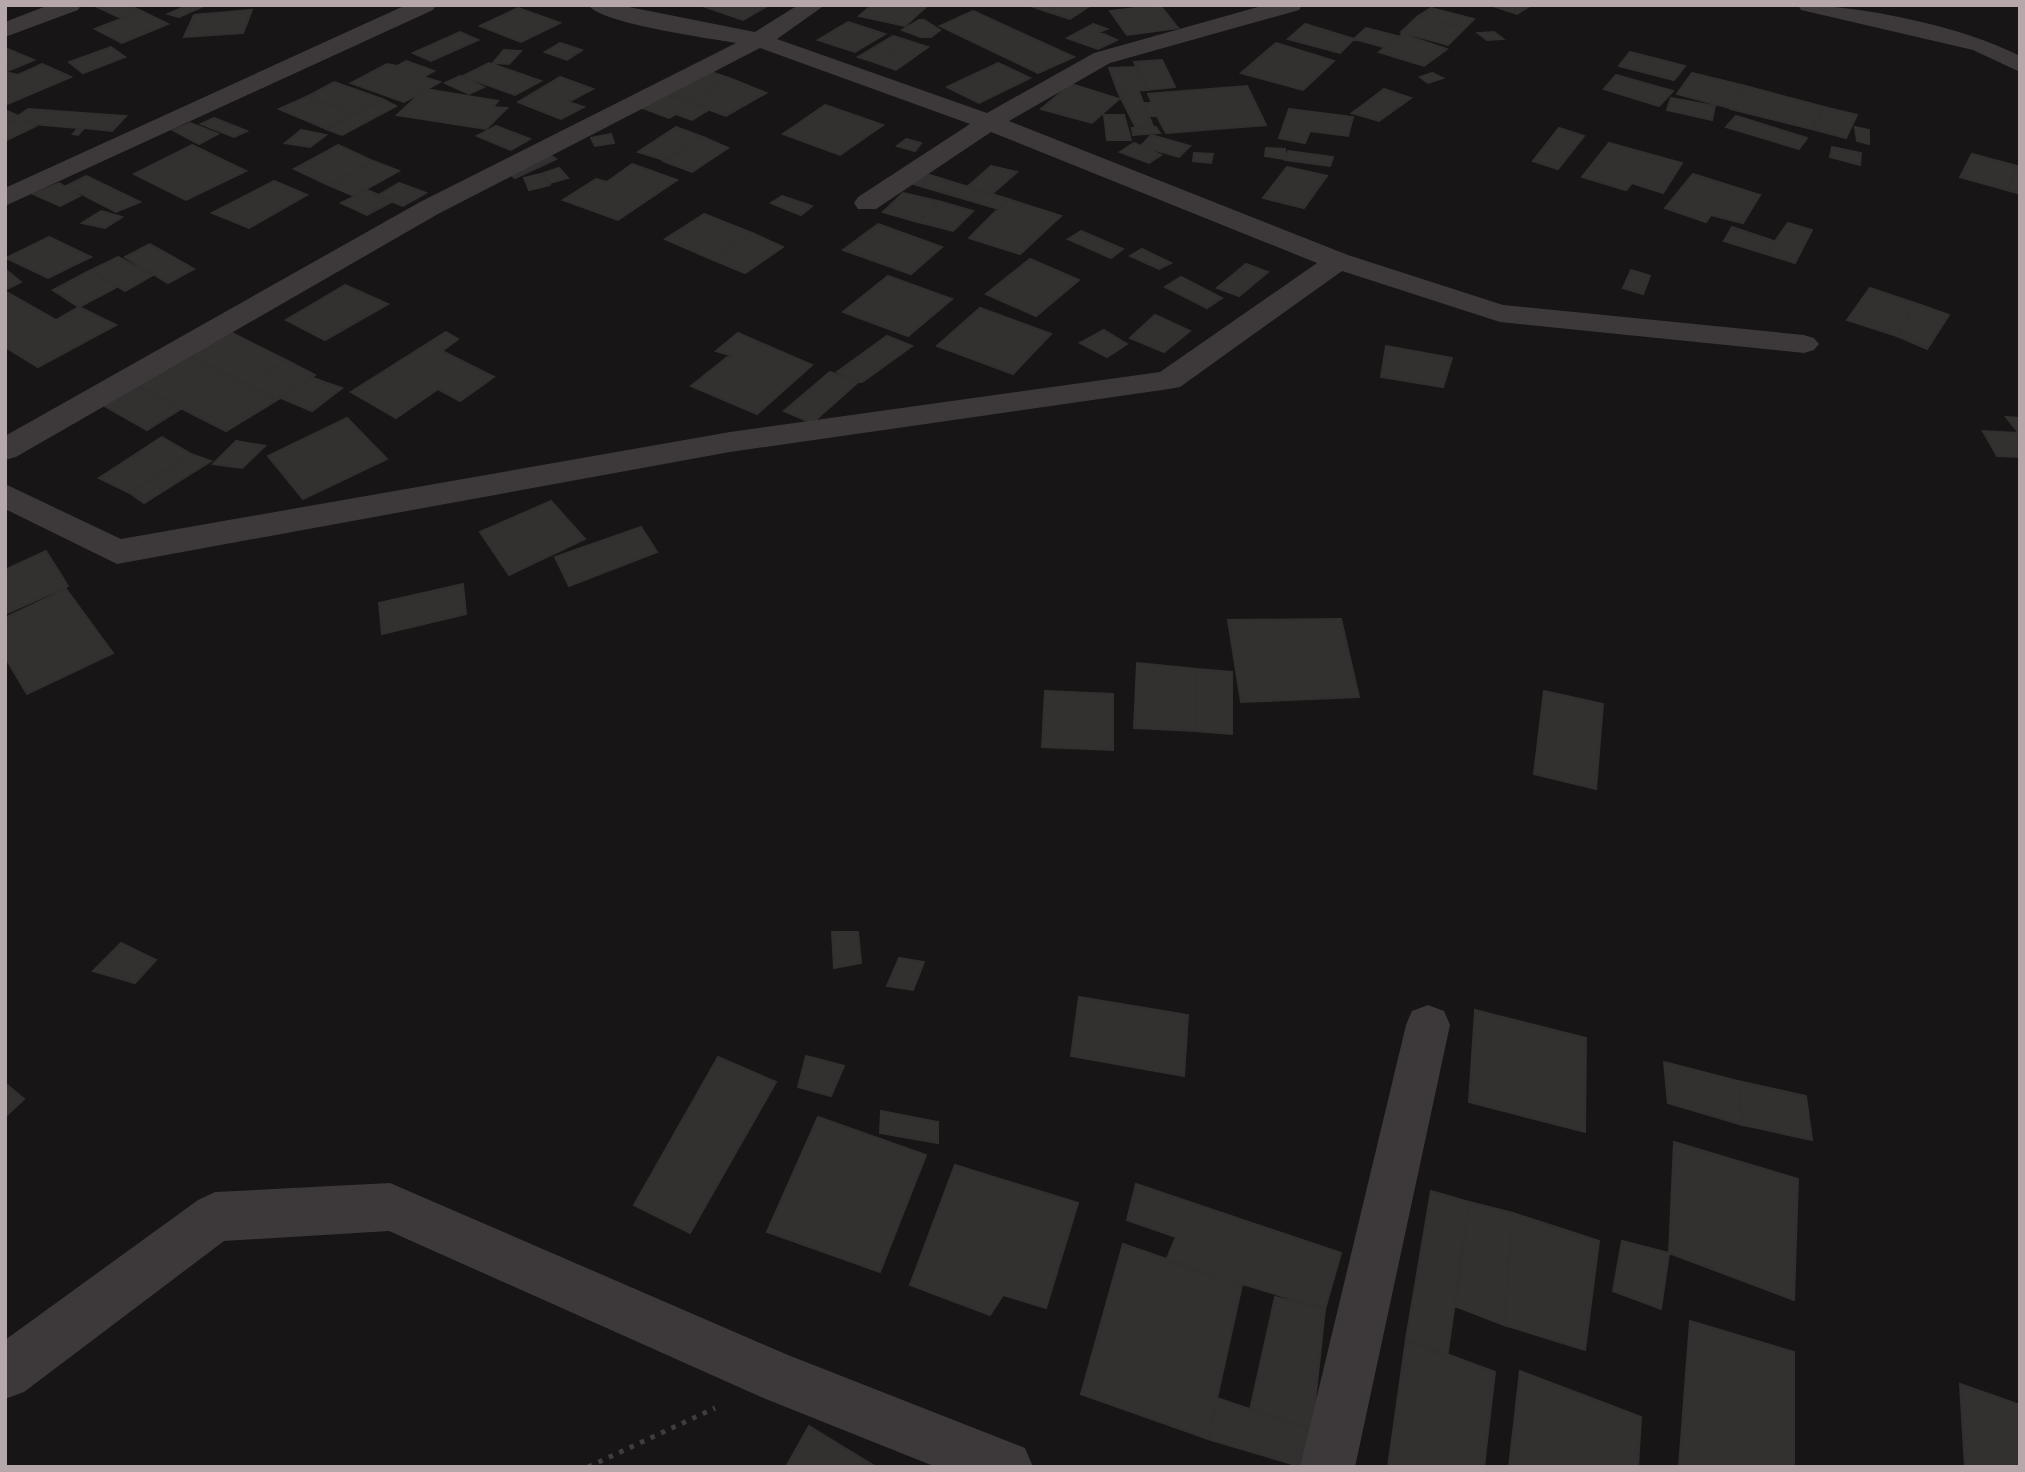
<svg xmlns="http://www.w3.org/2000/svg" width="2025" height="1472" viewBox="0 0 2025 1472" font-family="'PT Sans',sans-serif">
<style>
.building{fill:#333030;stroke:#332f2f;stroke-width:2}
.lines{fill:none;stroke-linecap:round;stroke-linejoin:round}
.path{stroke:#423c3d;stroke-width:5;stroke-dasharray:4.5 7;stroke-linecap:butt}
.minor{fill:#3d3839;fill-rule:evenodd}
</style>
<rect width="100%" height="100%" fill="#171515"/>
<!-- building -->
<path class="building" d="M93,5H129L141,11L123,19Z
M180,5H206L179,17L168,14L184,7Z
M700,5H769L743,20Z
M872,5H928L905,26L859,16Z
M1028,5H1058L1048,12Z
M1058,5H1091L1070,19L1048,12Z
M1160,5L1178,28L1127,35L1110,11Z
M1490,5H1531L1517,14Z
M518,8L560,23L521,42L480,26Z
M1431,8L1474,19L1465,28L1418,16Z
M252,10L243,33L184,37L194,15Z
M141,11L168,24L122,43L95,29Z
M973,11L1074,57L1038,73L940,26Z
M1418,16L1465,28L1448,45L1401,32Z
M919,20H924L940,30L931,37H921L902,30Z
M848,22L885,34L855,52L818,40Z
M1093,24L1107,29L1099,32L1117,40L1098,49L1067,38Z
M1305,24L1354,39L1340,53L1288,39Z
M1366,28L1397,36L1388,48L1354,39Z
M460,32L478,40L431,61L413,53Z
M1494,32L1503,39L1487,40L1478,33Z
M1402,34L1447,49L1424,66L1379,52Z
M893,36L909,41L874,62L858,57Z
M909,41L928,47L896,70L874,62Z
M560,43L582,50L567,60L545,52Z
M1276,43L1334,61L1303,90L1241,73Z
M111,47L125,57L83,73L69,62Z
M5,48L34,60L5,72Z
M504,50L521,51L509,64L493,63Z
M1630,52L1685,66L1674,80L1619,66Z
M1162,60L1175,87L1147,90L1134,62Z
M406,61L434,71L423,77L440,82L404,102L351,83L387,64L397,66Z
M489,63L541,81L515,95L463,76Z
M998,63L1030,78L979,103L947,87Z
M42,64L71,77L5,105V72L18,75Z
M1138,67L1147,90L1118,92L1109,68Z
M705,70L729,78L719,84L695,76Z
M1432,73L1443,78L1428,83L1420,77Z
M1692,73L1745,86L1730,108L1677,94Z
M1616,75L1673,91L1659,106L1604,89Z
M460,76L484,87L469,94L445,83Z
M695,76L719,84L688,102L665,93Z
M560,77L593,89L568,102L584,107L561,119L518,102Z
M729,78L766,93L726,116L688,102Z
M334,82L382,99L353,114L308,96Z
M1071,84L1119,99L1092,123L1041,109Z
M1247,86L1266,125L1166,133L1157,116H1148L1143,103H1152L1148,94Z
M1745,86L1824,107L1812,129L1731,109Z
M425,89L498,101L493,107L507,108L486,129L397,115Z
M1384,89L1411,98L1379,121L1352,113Z
M1138,90L1153,126H1135L1118,92Z
M665,93L710,109L692,120L676,114L669,118L640,107Z
M308,96L353,114L326,129L279,109Z
M1671,98L1715,106L1712,120L1667,110Z
M382,99L396,106L342,135L326,129Z
M825,105L883,125L840,155L783,134Z
M1824,107L1857,115L1846,138L1812,129Z
M28,109L126,116L112,131L84,128L78,135L73,134L78,128L10,122Z
M1289,109L1353,117L1348,136L1310,131L1305,143L1279,138Z
M5,110L38,125L5,141Z
M1104,115H1124L1131,140H1107Z
M1736,116L1807,138L1799,149L1726,127Z
M214,118L247,131L234,137L201,124Z
M190,123L218,134L199,144L173,130Z
M496,126L530,139L511,150L477,136Z
M676,127L703,137L667,161L638,152Z
M1156,127L1160,133L1133,135L1132,128Z
M1855,127L1869,130V144L1857,141Z
M1559,128L1584,136L1558,169L1533,161Z
M301,130L326,135L310,147L285,143Z
M611,134L614,143L595,146L591,138Z
M1151,135L1190,146L1179,157L1141,146Z
M703,137L728,148L692,172L663,161Z
M906,139L921,143L915,151L897,146Z
M1134,143L1161,155L1149,163L1120,152Z
M1609,143L1682,163L1663,193L1632,183L1626,190L1582,177Z
M192,145L246,171L186,200L134,174Z
M338,145L373,161L328,185L294,169Z
M1832,147L1861,153L1860,165L1830,157Z
M1266,148L1285,149V159L1265,156Z
M544,151L556,159L515,178L505,170Z
M1288,151L1333,157L1330,166L1285,160Z
M1194,153L1213,154L1211,163L1193,161Z
M1972,154L2017,166L2007,190L1960,177Z
M373,161L399,171L354,196L328,185Z
M632,164L677,180L618,220L563,200L596,179L607,182Z
M991,166L1017,172L992,194L966,188Z
M2017,166L2020,167V194L2007,190Z
M1287,167L1327,176L1304,208L1263,198Z
M559,168L568,178L550,183L541,174Z
M545,173L550,185L529,190L524,178Z
M923,173L1008,199L999,209L910,183Z
M1693,174L1760,195L1743,223L1711,215L1706,222L1665,208Z
M86,176L140,202L116,212L66,186Z
M274,181L307,195L249,228L212,213Z
M59,183L80,196L60,206L33,194Z
M399,183L426,193L403,206L377,196Z
M367,190L393,201L367,215L341,203Z
M903,193L938,201L918,222L883,212Z
M782,196L812,206L801,215L771,203Z
M1008,199L1061,216L1020,254L969,238Z
M938,201L973,211L953,231L918,222Z
M101,211L122,217L105,228L82,223Z
M704,214L752,233L711,259L665,239Z
M1788,223L1812,230L1795,263L1766,254Z
M878,224L942,247L911,274L843,250Z
M1732,227L1774,241L1766,254L1724,241Z
M1081,231L1123,249L1111,258L1068,239Z
M752,233L783,247L745,273L711,259Z
M49,237L91,257L48,278L6,258Z
M150,244L194,269L168,283L125,257Z
M1142,249L1171,263L1159,269L1130,256Z
M118,257L153,275L125,291L91,270Z
M1030,259L1079,280L1036,316L986,294Z
M1246,264L1268,272L1239,296L1217,288Z
M5,269L21,282L5,290Z
M91,270L117,287L79,307L53,290Z
M1631,270L1650,276L1643,294L1623,288Z
M888,276L952,299L908,336L843,312Z
M1181,277L1222,298L1207,308L1165,287Z
M345,285L388,304L325,340L286,320Z
M1870,288L1915,303L1897,336L1847,320Z
M5,291L56,320L79,307L116,325L38,367L5,347Z
M1915,303L1949,315L1927,349L1897,336Z
M980,308L1051,334L1013,374L937,346Z
M1155,315L1190,331L1164,352L1130,338Z
M226,330L286,360L247,384L184,354Z
M1104,330L1127,344L1107,357L1080,343Z
M446,332L458,339L442,351L494,377L460,401L438,389L396,418L351,392Z
M738,333L812,365L757,414L691,386L730,355L716,351Z
M887,336L912,346L862,382L837,372Z
M1386,346L1452,358L1443,387L1381,377Z
M184,354L277,400L226,431L135,385Z
M286,360L315,375L277,400L247,384Z
M830,372L858,382L812,423L784,411Z
M310,377L342,388L312,411L281,398Z
M135,385L182,408L147,430L101,404Z
M2006,417L2020,418V457L1997,456L1983,431L2019,433Z
M347,418L387,459L303,499L268,456Z
M162,437L191,454L130,493L99,478Z
M236,441L265,446L242,468L213,464Z
M191,454L211,461L144,503L130,493Z
M551,501L585,539L509,575L480,532Z
M641,527L657,552L569,586L555,557Z
M46,551L68,586L5,614V570Z
M463,584L466,614L382,634L379,603Z
M66,589L113,653L27,694L5,657V618Z
M1341,619L1359,697L1241,702L1228,620Z
M1137,663L1196,669L1195,731L1134,728Z
M1196,669L1232,672V734L1195,731Z
M1045,691L1113,694V750L1042,747Z
M1544,691L1603,704L1596,789L1534,774Z
M832,932H858L861,963L834,968Z
M121,943L156,960L135,983L93,971Z
M899,958L924,962L913,990L887,986Z
M1079,997L1188,1015L1184,1076L1071,1056Z
M1475,1010L1586,1038L1585,1132L1469,1102Z
M806,1056L844,1066L831,1096L798,1087Z
M718,1057L776,1082L690,1233L634,1205Z
M1664,1062L1738,1081L1743,1125L1668,1103Z
M1738,1081L1806,1096L1812,1140L1743,1125Z
M5,1083L24,1099L5,1117Z
M881,1111L938,1122V1143L880,1133Z
M818,1117L926,1155L880,1272L767,1232Z
M1674,1142L1798,1179L1794,1300L1669,1253Z
M955,1165L1078,1203L1046,1308L1003,1295L990,1315L910,1285Z
M1136,1184L1341,1253L1325,1309L1166,1261L1176,1237L1127,1220Z
M1431,1191L1469,1202L1447,1358L1406,1339Z
M1469,1202L1513,1213L1504,1325L1455,1306Z
M1513,1213L1599,1241L1585,1350L1504,1325Z
M1622,1241L1669,1253L1661,1309L1613,1291Z
M1123,1244L1242,1285L1208,1439L1081,1394Z
M1275,1297L1325,1309L1312,1430L1250,1410Z
M1690,1321L1794,1352V1467H1679Z
M1406,1339L1495,1372L1484,1467H1388Z
M1520,1371L1641,1417L1638,1467H1509Z
M1960,1384L2020,1405V1467H1965Z
M1217,1398L1312,1430L1302,1467L1208,1439Z
M809,1426L876,1467H786Z"/>
<g class="lines">
<!-- path -->
<path class="path" d="M588,1467L715,1408"/>
<!-- minor -->
<path class="minor" d="M49,5H81L78,10L5,37V22Z
M406,5H436L433,10L5,206V188Z
M588,5H619L755,32L798,5H825L777,39L987,113L1094,53L1265,5H1302L1299,10L1110,63L1009,121L1348,255L1503,305L1804,335L1814,338L1819,344L1814,350L1804,353L1500,322L1342,271L1180,387L1169,389L730,452L117,564L5,509V484L121,539L730,432L1160,372L1317,263L991,132L876,209H858L854,203L858,197L970,124L760,48L438,214L16,457L5,460V436L420,202L736,43C709,38 602,24 588,5Z
M1798,5C1861,5 1964,27 2020,56V72L1973,50L1801,10Z
M1428,1005L1444,1011L1450,1025L1355,1467H1300L1406,1025L1412,1011Z
M390,1183L788,1355L1025,1448L1033,1467H936L761,1397L389,1231L224,1241L24,1392L5,1399V1340L198,1200L215,1192Z"/>
</g>
<!-- border -->
<rect width="2025" height="1472" fill="none" stroke="#b6a7ab" stroke-width="14"/>
</svg>
